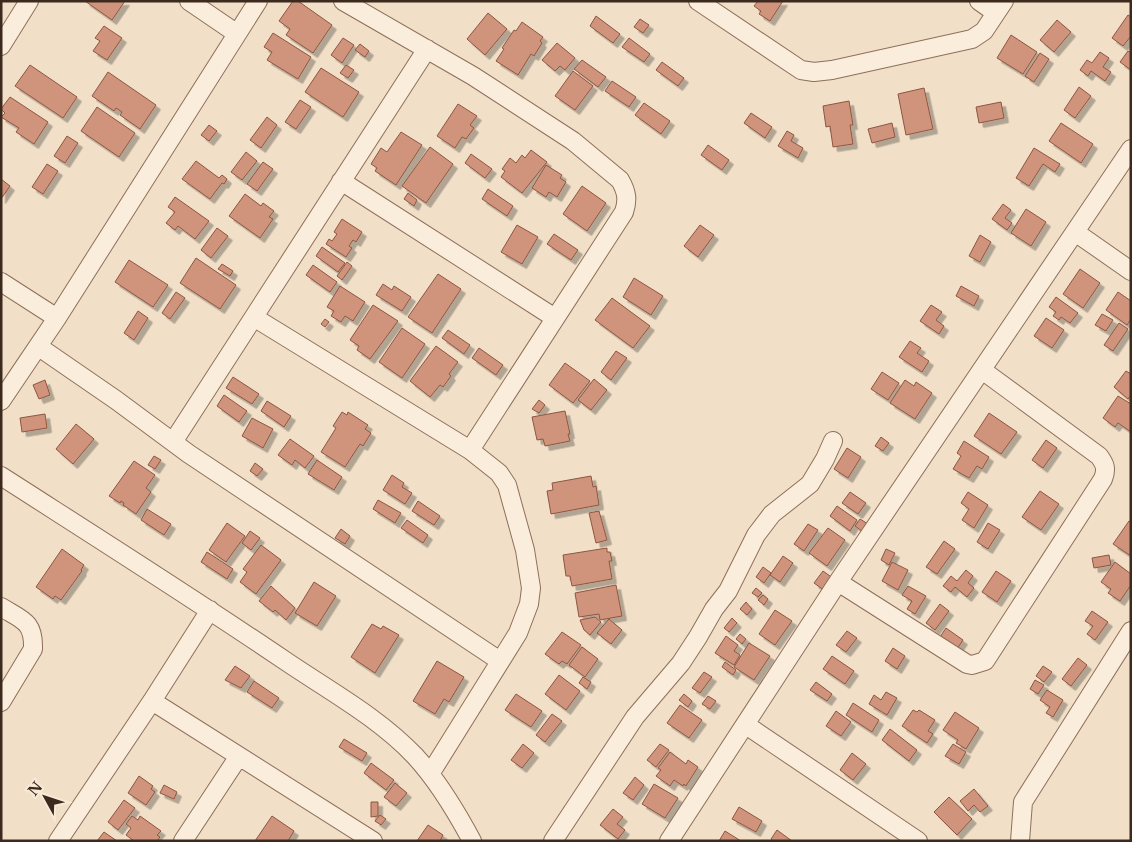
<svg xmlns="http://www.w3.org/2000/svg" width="1132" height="842" viewBox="0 0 1132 842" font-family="'Libre Baskerville',serif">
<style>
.building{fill:#d0947b;stroke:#8e5540;filter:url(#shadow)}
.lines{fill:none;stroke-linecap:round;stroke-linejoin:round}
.minor-casing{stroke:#8e6f5b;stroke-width:20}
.minor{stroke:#fbeddb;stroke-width:18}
</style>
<defs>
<filter id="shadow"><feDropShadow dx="4.5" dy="4.5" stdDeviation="0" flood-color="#0004"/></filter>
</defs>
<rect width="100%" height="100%" fill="#f1dfc7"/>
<!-- building -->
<path class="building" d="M85,1H125L112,20Z
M293,1H298L332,25L313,53L286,35L290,29L279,21Z
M758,1H783L770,21L759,14L761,11L754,6Z
M488,13L507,29L485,55L467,39Z
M1128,15L1131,17V36L1123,46L1112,38Z
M596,16L620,34L613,43L590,26Z
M640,19L649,25L643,33L634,27Z
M1057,20L1071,32L1054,52L1040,40Z
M522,22L543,37L540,41L542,43L534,56L531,54L518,75L496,61L504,49L502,48L514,30L516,31Z
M104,26L122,38L107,60L93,51L100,41L95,38Z
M273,33L311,57L298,79L267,60L272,52L264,47Z
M1011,35L1037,52L1023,74L997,58Z
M343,38L354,45L342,63L331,55Z
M629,38L650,54L644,62L622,47Z
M557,43L575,58L565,70L560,66L555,71L542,60Z
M360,44L369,51L365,57L355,50Z
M1128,51L1131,53V70L1120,62Z
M1100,52L1109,58L1103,67L1111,72L1105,81L1091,71L1088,76L1080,70L1087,60L1092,63Z
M1040,53L1049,59L1034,82L1025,76Z
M582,60L606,77L598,87L574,69Z
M662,62L684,78L678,86L656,70Z
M30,65L77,97L63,118L15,86Z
M346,65L354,70L348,78L340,73Z
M321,68L359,92L343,117L305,92Z
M573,71L593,86L575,110L555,96Z
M108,72L156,105L140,129L120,115L122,112L116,108L114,111L92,96Z
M612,81L636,97L629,107L605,91Z
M1079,87L1091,96L1075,118L1064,110Z
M924,88L933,129L906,135L898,94Z
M10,97L48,122L34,144L16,132L19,128L1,117L5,113L1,109Z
M300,100L311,107L296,129L285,122Z
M849,101L853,125H850L853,144L833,147L830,126L826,127L823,106Z
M1001,102L1004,118L979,123L976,107Z
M644,103L670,121L661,134L635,115Z
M458,104L477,116L470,125L474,128L466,139L462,137L455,148L437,136Z
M97,107L135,133L119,157L81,131Z
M751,113L772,127L765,138L744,123Z
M267,117L277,125L261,148L250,140Z
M892,123L895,137L872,143L868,129Z
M1061,123L1093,144L1081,163L1049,141Z
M209,125L217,131L209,141L201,135Z
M787,131L794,135L791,141L803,148L798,158L778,146Z
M401,132L422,145L396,185L375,171L377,168L371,164L381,148L387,152Z
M67,136L78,143L65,163L54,156Z
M708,145L729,160L722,170L701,155Z
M430,147L453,164L426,203L402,186Z
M1034,148L1060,164L1055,172L1043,164L1029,186L1016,178Z
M531,150L547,162L522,193L501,177L505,171L502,169L510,158L516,163L522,155L525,158Z
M246,152L257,161L242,180L231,172Z
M471,154L492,169L485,178L465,163Z
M196,161L219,178L222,175L227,179L224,184L222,183L210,199L182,179Z
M263,162L273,169L257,191L247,184Z
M47,164L58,171L43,194L32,187Z
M546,165L562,175L560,178L566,182L557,197L549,192L546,197L532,188Z
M1,179L10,186L1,199Z
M582,186L606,203L587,231L563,214Z
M488,189L513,206L507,216L482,199Z
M408,193L417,200L414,206L404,199Z
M245,194L261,206L263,203L274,211L269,217L273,219L260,238L229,216Z
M175,197L209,221L195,239L178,226L175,230L166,223L175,212L168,207Z
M1003,204L1011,210L1005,218L1012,223L1007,230L992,219Z
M1026,209L1046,222L1031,246L1011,233Z
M342,219L362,232L356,242L353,240L349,246L352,248L346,257L326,244L329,239L332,241L337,234L334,232Z
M517,225L538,237L522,264L501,252Z
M700,225L714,235L698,257L684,246Z
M217,228L228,236L211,258L201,250Z
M554,234L578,250L571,260L547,244Z
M980,235L991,242L980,262L969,256Z
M322,247L345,263L338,272L316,256Z
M196,258L236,285L220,309L180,283Z
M129,260L168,285L153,307L115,282Z
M347,262L352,266L342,280L337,276Z
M222,264L233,271L230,276L218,269Z
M313,265L337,282L330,292L306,275Z
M1080,269L1100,283L1083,308L1063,294Z
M438,274L461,289L432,333L408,317Z
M634,278L663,296L651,315L623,297Z
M383,284L392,290L394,286L411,297L402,311L376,295Z
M340,286L365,302L353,321L345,316L341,322L331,316L334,311L327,307Z
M961,286L979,296L974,306L956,296Z
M176,292L185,298L170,319L162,313Z
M1118,292L1131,301V319L1127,325L1106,310Z
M1056,297L1078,313L1070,323L1061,317L1059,320L1053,316L1056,312L1049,307Z
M612,298L650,326L633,348L595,320Z
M373,305L398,321L370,359L357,350L359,346L350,340Z
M931,305L942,312L936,320L944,326L939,334L920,321Z
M138,311L148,318L134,340L124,333Z
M1102,314L1113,320L1106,331L1095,325Z
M1046,318L1064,330L1052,348L1034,336Z
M325,319L329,322L325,327L321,324Z
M1119,323L1128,329L1113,351L1104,345Z
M402,328L425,344L402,378L379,362Z
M448,330L470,345L464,354L442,338Z
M910,341L921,348L917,353L929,361L922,372L899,357Z
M436,346L458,362L449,374L451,376L443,387L440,385L430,397L410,381Z
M479,348L503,365L496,375L472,358Z
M616,351L627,358L611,380L601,372Z
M565,363L590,381L573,403L549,385Z
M1126,371L1131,374V395L1128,399L1114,387Z
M882,372L899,383L888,400L871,389Z
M233,377L259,394L252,404L226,388Z
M594,379L607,390L591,410L578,400Z
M45,380L50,395L39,399L33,385Z
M905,380L914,386L916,382L932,393L915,419L890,403Z
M224,395L247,411L239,422L217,406Z
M1118,396L1131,404V432L1118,423L1115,427L1103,418Z
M539,400L545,405L539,413L532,409Z
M267,401L291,416L284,427L261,411Z
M565,411L570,434H568L570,441L545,446L543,439L537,440L532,417Z
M342,412L347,415L348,412L368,425L365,429L371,433L363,446L360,444L345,467L321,452L336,428L333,426Z
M989,413L1017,432L1001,454L974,436Z
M45,414L47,428L22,432L20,418Z
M252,418L273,429L263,448L242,436Z
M76,424L94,439L73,464L56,449Z
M881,437L889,443L883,451L875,446Z
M290,439L314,456L305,468L295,460L292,465L278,455Z
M1046,440L1057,448L1043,468L1032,460Z
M964,441L989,457L982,469L977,466L969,478L953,469L961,456L957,453Z
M847,448L861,457L848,478L834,469Z
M154,456L161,460L155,469L148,465Z
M317,460L342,477L334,490L308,474Z
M134,461L155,475L146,488L151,492L136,514L123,505L124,503L121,501L120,503L109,496Z
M255,463L263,469L257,476L250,471Z
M392,475L404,483L402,487L412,493L405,504L383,490Z
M591,476L593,487L596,486L599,505L551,514L547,491L553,490L552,483Z
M1040,491L1059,504L1041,530L1022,517Z
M850,492L866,503L858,514L842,503Z
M968,492L988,505L974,528L962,520L969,509L961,503Z
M378,500L401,513L395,523L373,509Z
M418,501L440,516L434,525L412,511Z
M837,506L857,520L850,531L830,516Z
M147,509L171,524L164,535L141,520Z
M599,511L607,540L596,543L589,513Z
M860,519L868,524L863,532L855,526Z
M407,520L428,535L423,543L401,528Z
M1129,521L1131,522V556L1113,544Z
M227,523L245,536L226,562L209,550Z
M988,523L1000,530L988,549L977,542Z
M808,524L818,530L804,551L794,544Z
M828,528L845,540L827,566L809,553Z
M341,529L350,536L345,544L335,538Z
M250,531L260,538L251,550L242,543Z
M944,541L955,549L937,574L926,567Z
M261,545L281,560L256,594L240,582L247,572L243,569Z
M607,548V552H610L612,561H609L612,579L572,586L570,576H566L563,555Z
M62,549L84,565L81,570L82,571L61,600L55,596L53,599L36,587Z
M886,549L895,553L889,565L881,560Z
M207,552L233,569L227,579L201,562Z
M1109,555L1111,565L1094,568L1092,558Z
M783,556L793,563L780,582L770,575Z
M892,562L908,570L898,590L882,581Z
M1115,562L1131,574V585L1120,601L1108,593L1111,589L1101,582Z
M763,567L771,573L764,583L756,577Z
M966,570L973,576L968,583L974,588L967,597L955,587L951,592L943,586L951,576L957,581Z
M823,571L834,579L825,591L814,583Z
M996,571L1011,581L997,602L982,592Z
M314,582L336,596L317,626L295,613Z
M616,585L622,616L600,620L599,614L579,617L575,593Z
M271,586L295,608L286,620L275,610L273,612L259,601Z
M908,586L926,596L915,614L907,609L912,601L902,595Z
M756,588L762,593L758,597L752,593Z
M763,595L768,599L764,605L758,600Z
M746,602L752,609L747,615L740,609Z
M940,604L949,611L935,630L926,623Z
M775,610L792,621L775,645L759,634Z
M1092,611L1108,622L1095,640L1087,634L1093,626L1085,621Z
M595,617L601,622L590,635L584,630L580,620Z
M732,618L737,623L729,632L724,628Z
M609,619L622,630L611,644L597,633Z
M372,624L381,629L383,626L399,635L375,673L351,657Z
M946,628L963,640L957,649L940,637Z
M847,631L857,638L846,652L836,645Z
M562,632L581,645L567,664L562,661L559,664L545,654Z
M740,634L746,639L742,644L736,639Z
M726,636L738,645L734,651L740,655L734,665L715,653Z
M749,643L770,656L754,680L734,667Z
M582,647L598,659L585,677L569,665Z
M893,648L905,656L897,669L885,661Z
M832,656L854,671L845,684L823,669Z
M1078,658L1087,665L1071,686L1062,679Z
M437,661L464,677L449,702L444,699L435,714L413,701Z
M725,662L736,670L733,675L722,667Z
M235,666L250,676L241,688L225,680Z
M1043,666L1052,672L1044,682L1036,676Z
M704,672L712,677L700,693L692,688Z
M559,675L580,691L566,710L545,694Z
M583,677L591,682L587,689L579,683Z
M1035,680L1044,685L1038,694L1030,689Z
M254,681L279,698L272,708L247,692Z
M816,682L832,694L827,701L810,690Z
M1047,690L1063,700L1053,717L1046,713L1050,707L1040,700Z
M886,692L897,698L887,715L869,704L874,695L881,700Z
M516,694L542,711L531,727L505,710Z
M684,694L692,701L688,707L679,700Z
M708,696L716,701L710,709L702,704Z
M853,703L879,720L872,732L846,715Z
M680,705L702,720L689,738L667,723Z
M913,710L917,712L919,710L935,720L928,731L933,734L927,743L902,726Z
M836,711L851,722L841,736L826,726Z
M955,712L979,728L966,749L956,743L958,740L943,730Z
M552,714L562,721L545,742L536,735Z
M890,729L917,750L909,761L882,740Z
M344,739L367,753L362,761L339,747Z
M523,744L534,753L522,768L511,760Z
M660,744L669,750L656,767L647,760Z
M953,744L966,752L959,764L945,756Z
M670,752L686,764L688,760L698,767L686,786L684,784L683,786L674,780L670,786L656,776L661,770L658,768Z
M852,753L866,764L853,780L840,770Z
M371,763L394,780L386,790L364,773Z
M139,776L153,786L151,789L155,792L146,805L128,793Z
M635,777L644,785L633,800L623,793Z
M395,783L407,793L396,806L384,797Z
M654,784L678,798L665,818L642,804Z
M164,785L177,792L174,799L160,793Z
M974,789L988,806L980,812L974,805L968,811L960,801Z
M949,797L972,819L957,835L934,812Z
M124,800L135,808L118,830L108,822Z
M371,802H378V816L371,817Z
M739,807L762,821L756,832L732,819Z
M613,809L623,817L617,824L625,830L618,839L600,825Z
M380,815L386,819L381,825L375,821Z
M132,816L138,820L140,816L161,831L157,835L160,837L157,841H134L126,835L131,828L126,824Z
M272,816L294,831L288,841H255Z
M428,825L443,835L440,841H417Z
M777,830L792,841H773L771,839Z
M725,831L741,841H719Z
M104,832L117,841H97Z"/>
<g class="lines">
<defs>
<path id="minor" d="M189,1L236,33
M343,1L473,76L573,141L620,180C627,192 628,200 624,212L470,450
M698,1L801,70L814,72L832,70L972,39L984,31L1004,1
M979,1L996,13
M1,46L29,1
M341,181L555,318
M1075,232L1131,271
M1,282L57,318
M255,318L470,450L499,473L507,485L525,550L531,588L529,604L518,633L430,774
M39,347L116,400L189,454L500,661
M1,401L57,318L258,1
M173,442L427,49
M1,476C96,537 191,597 284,660C328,690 378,717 415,756C438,781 456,811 472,841
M838,582L967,664L972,665L985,661L1103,479C1107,469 1105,464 1099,456L982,370
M1,607C22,620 34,621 33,649L1,702
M152,701L373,841
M746,725L918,841
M58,841L152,701L210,610
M183,841L239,756
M553,841L635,717L681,663L698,637L714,609L728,591L756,535L772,514L810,484L825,459L833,441
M669,841L838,582L1131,149
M1020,841L1023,802L1131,631"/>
</defs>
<!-- minor casing -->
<use href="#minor" class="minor-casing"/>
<!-- minor -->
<use href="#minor" class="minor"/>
</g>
<!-- border -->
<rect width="1132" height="842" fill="none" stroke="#3d2a1f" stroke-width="5"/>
<!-- north arrow -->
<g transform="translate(45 797) rotate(310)" stroke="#f8ead7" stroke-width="4" paint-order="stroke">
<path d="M0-4L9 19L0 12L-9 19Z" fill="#3d2a1f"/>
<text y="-8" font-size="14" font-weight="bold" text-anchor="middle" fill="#3d2a1f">N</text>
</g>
</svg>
